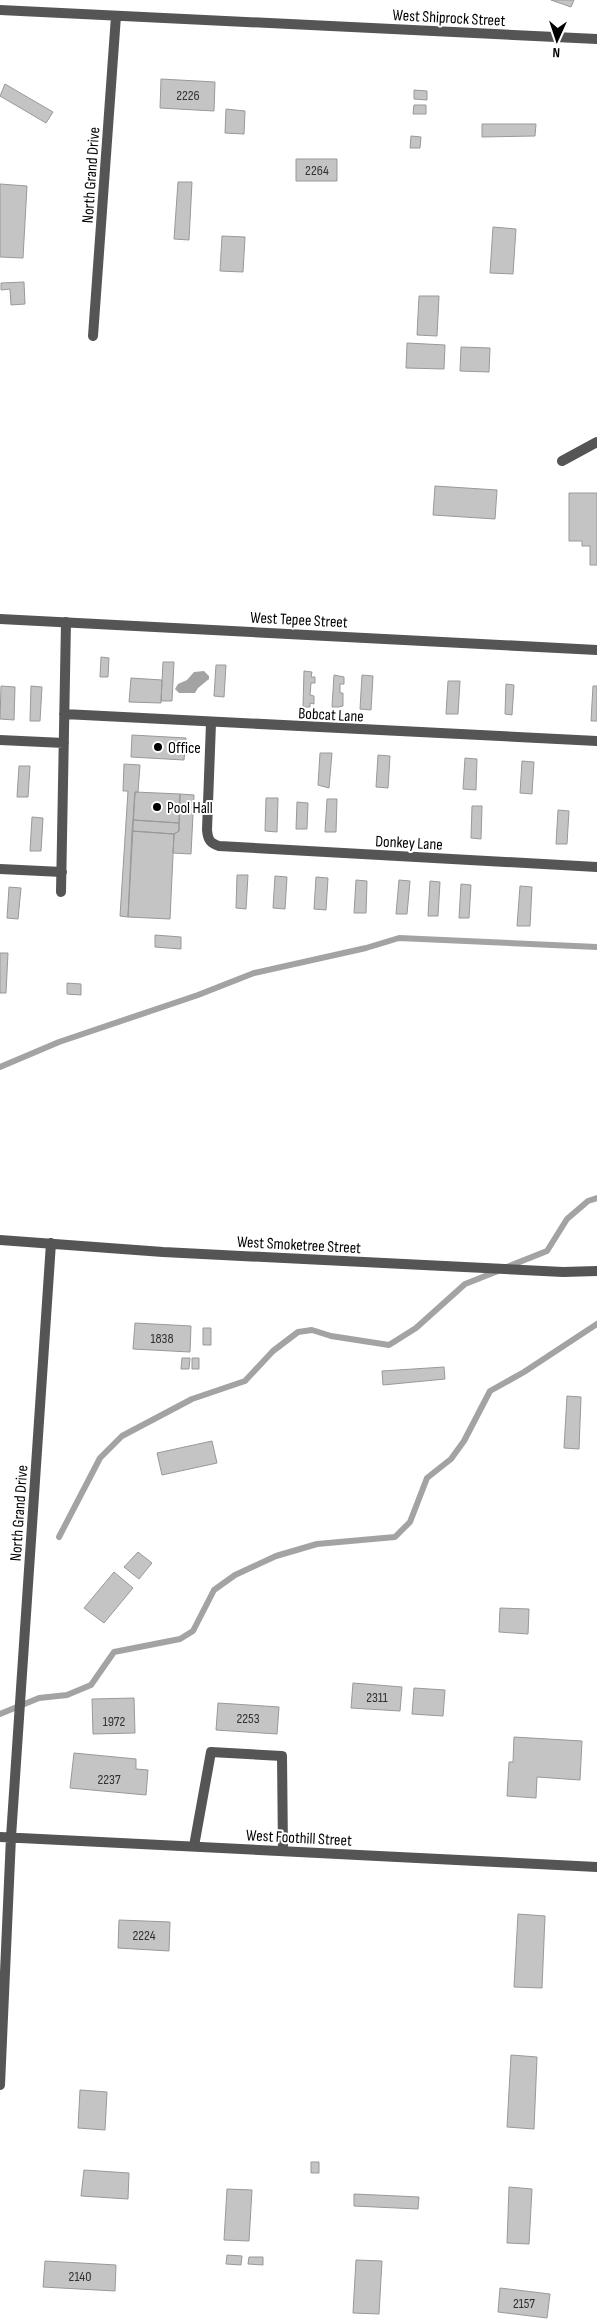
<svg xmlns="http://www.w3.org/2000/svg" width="597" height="2324" viewBox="0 0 597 2324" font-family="'Sofia Sans Condensed',sans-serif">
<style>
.water{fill:#a3a3a3}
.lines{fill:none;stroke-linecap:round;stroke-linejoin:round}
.stream{stroke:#a3a3a3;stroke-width:6}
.building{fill:#c4c4c4;stroke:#999}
.lane{stroke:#555;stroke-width:10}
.street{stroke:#555;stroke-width:10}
.poi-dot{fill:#000;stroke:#fff;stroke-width:2}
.labels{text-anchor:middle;stroke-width:4;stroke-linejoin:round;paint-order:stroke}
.number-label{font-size:14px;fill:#313131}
.street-label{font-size:16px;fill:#000;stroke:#fff}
.poi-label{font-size:16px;fill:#000;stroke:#fff;text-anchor:start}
</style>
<rect width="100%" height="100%" fill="#fff"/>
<!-- water -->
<path class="water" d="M204,671L209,676V679L198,688L195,693H179L175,689L178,684L187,680L194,672Z"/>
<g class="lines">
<!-- stream -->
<path class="stream" d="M0,1067L59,1042L198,995L254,973L366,948L399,938L597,947
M507,1267L547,1251L567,1219L588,1201L597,1198
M59,1537L100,1458L122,1436L192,1399L245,1381L273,1351L298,1332L312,1330L331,1336L389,1345L416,1328L465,1284L498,1271
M0,1714L39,1698L67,1695L91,1685L114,1652L180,1639L193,1631L214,1590L235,1575L276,1556L317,1544L395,1537L410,1522L427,1478L451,1459L464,1441L490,1391L524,1372L597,1324"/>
</g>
<!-- building -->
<path class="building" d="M551,0H574L571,7Z
M161,79L215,82L214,111L160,108Z
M5,84L53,112L46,123L0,96Z
M414,90L427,91V100L414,99Z
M414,105H426V114H413Z
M226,109L245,111L244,134L225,133Z
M482,124H536L535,136L482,137Z
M411,136L421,137L420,148H410Z
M296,159H337V181H296Z
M178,182H192L189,240L174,239Z
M0,184L27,186L23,258L0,257Z
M493,227L516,229L513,274L490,273Z
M222,236L245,237L243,272L220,271Z
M24,282L25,304L11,305L10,289L1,290V283Z
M419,296H439L437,336L417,335Z
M407,343L445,345L444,369L406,368Z
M461,347L490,348L489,372L460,371Z
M435,486L497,490L495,519L433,515Z
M569,493H597V565H590V546H582V541H569Z
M101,657L109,658L108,677H100Z
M163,662H174L172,701H161Z
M216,665H226L224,697L214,696Z
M304,671L312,672L311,677H315V683H311L310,695L314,696V704L310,703V707H303Z
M334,675L344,677V684H340V693H343V706L339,707H332Z
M362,675L373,676L371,710L360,709Z
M131,678L162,680L161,703L129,702Z
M448,681H460L458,714H446Z
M506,684L514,685L512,715L505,714Z
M1,686L15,687L14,720L0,719Z
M31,686L42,687L40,721H30Z
M593,686H597V721H591Z
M132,735L186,738L184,760L131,757Z
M320,753H332L329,788L318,785Z
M378,755L390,756L388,788L376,787Z
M465,758L477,759L476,790L463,789Z
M522,761L534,762L532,794L520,793Z
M124,764L140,765L138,792H135L128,917L120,916L128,791H123Z
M19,766H30L28,797H17Z
M135,792L180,794L179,823L133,820Z
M180,794L194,795L191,854L173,853L174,834L179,831Z
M266,798H278L277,832L265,831Z
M327,799H337L336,832H325Z
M297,802L308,803L307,829H296Z
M472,806H482L481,839L471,838Z
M558,810L569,811L567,844H556Z
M32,817L43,818L41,851H30Z
M133,820L179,823V831L174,834L132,831Z
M132,831L174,834L170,919L128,917Z
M237,875H248L246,909L236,908Z
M275,876L287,877L285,909L273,908Z
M316,877L328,878L326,910L314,909Z
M356,880L367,881L366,913H354Z
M399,880L410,881L407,914H396Z
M430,881L440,882L438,916H428Z
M461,884L471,885L469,918H459Z
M520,886L532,887L530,926H517Z
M9,887L21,888L18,919L7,918Z
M155,935L181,937V949L155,947Z
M0,953H8L6,993H0Z
M67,983L81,984V995L67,994Z
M135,1323L191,1326L190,1352L133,1349Z
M203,1328H211V1345H203Z
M182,1358H190L189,1369H181Z
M192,1358H199V1369H192Z
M444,1367L445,1379L383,1385L382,1371Z
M567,1396L581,1397L579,1449L564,1448Z
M212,1441L217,1463L162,1475L157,1453Z
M138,1552L152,1563L139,1579L124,1567Z
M114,1572L133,1588L104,1623L84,1608Z
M500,1608L529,1609L528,1634L499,1632Z
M353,1683L402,1687L400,1711L351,1708Z
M414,1688L445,1690L443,1716L412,1714Z
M134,1698L135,1733L93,1734L92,1699Z
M218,1703L279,1707L277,1734L216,1730Z
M514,1737L582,1741L580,1780L537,1777L536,1798L507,1796L509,1762H513Z
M74,1753L136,1759V1769L148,1770L146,1795L70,1788Z
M518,1914L545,1916L542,1988L514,1987Z
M119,1920L170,1922L169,1951L118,1948Z
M511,2055L537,2057L534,2129L507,2127Z
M80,2090L107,2092L105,2130L78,2128Z
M311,2162H319V2173H311Z
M84,2170L129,2173L128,2199L81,2196Z
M509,2187L532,2189L529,2244L507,2243Z
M227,2189L252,2190L249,2241L224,2240Z
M354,2194L419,2197L418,2209L354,2206Z
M227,2255L242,2256L241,2265L226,2264Z
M249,2257H263V2265L248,2264Z
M356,2260L382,2261L379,2314L353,2313Z
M45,2261L116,2265L115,2291L43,2287Z
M500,2288L550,2294L547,2318L498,2312Z"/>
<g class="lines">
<!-- lane -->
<path class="lane" d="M562,461L597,442
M64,714L597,741
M211,723L207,830C208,840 210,843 219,846L597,867
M0,740L64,743
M0,869L62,872
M61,892L66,622
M194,1846L211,1752L282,1756L283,1851"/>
<!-- street -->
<path class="street" d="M0,10L597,39
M93,336L116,16
M0,619L597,650
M0,1240L163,1252L563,1272L597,1271
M0,1837L597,1867
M0,2085L11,1837L51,1243"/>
</g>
<!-- markers -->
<g class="poi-dot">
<circle cx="158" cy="747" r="5"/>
<circle cx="157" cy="807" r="5"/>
</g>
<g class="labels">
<!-- number labels -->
<g class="number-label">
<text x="188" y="100">2226</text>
<text x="317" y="175">2264</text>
<text x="162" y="1343">1838</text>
<text x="377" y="1702">2311</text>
<text x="248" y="1723">2253</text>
<text x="114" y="1726">1972</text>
<text x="109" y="1784">2237</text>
<text x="144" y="1940">2224</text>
<text x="80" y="2281">2140</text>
<text x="524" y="2308">2157</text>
</g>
<!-- street labels -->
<g class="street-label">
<text transform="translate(449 17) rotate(3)" y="6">West Shiprock Street</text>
<text transform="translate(90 175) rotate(-86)" y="6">North Grand Drive</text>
<text transform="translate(299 619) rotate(3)" y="6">West Tepee Street</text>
<text transform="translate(331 714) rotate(3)" y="6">Bobcat Lane</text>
<text transform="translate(409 842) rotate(3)" y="6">Donkey Lane</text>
<text transform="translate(299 1244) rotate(3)" y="6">West Smoketree Street</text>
<text transform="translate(18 1513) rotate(-86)" y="6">North Grand Drive</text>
<text transform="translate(299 1837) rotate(3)" y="6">West Foothill Street</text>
</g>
<!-- poi labels -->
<g class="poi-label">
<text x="168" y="753">Office</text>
<text x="167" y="813">Pool Hall</text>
</g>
</g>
<!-- north arrow -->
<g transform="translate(557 40) rotate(183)" stroke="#ffffff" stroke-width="4" paint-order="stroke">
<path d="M0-4L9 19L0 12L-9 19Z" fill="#000000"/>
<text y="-8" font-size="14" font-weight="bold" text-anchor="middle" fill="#000000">N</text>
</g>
</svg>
